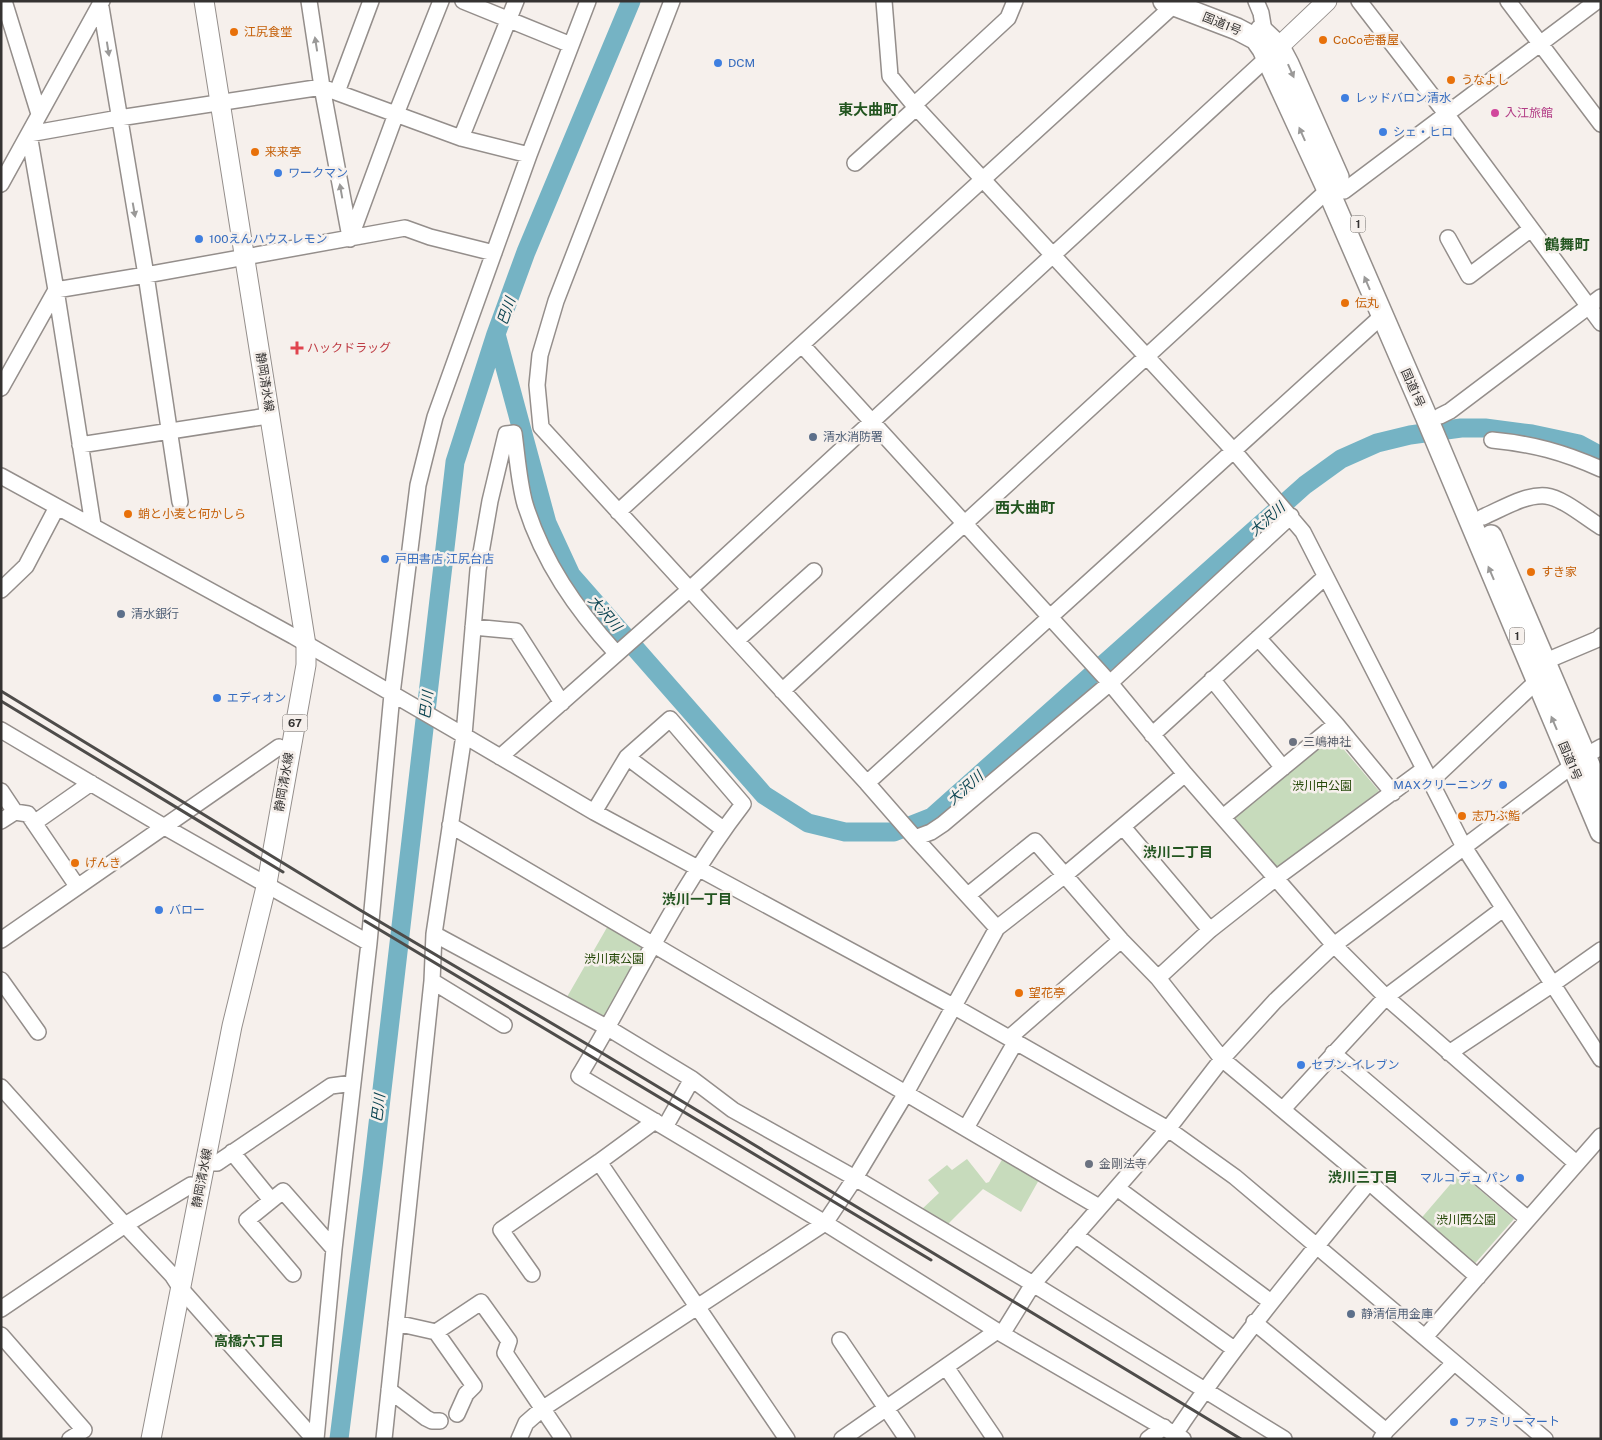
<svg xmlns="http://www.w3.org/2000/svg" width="1602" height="1440" viewBox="0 0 1602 1440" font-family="'Public Sans','Noto Sans JP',sans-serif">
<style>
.green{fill:#c7dbbc}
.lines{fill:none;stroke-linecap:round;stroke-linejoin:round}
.river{stroke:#75b3c4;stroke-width:19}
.minor-casing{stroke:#948e8b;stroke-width:18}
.major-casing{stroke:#948e8b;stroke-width:21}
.highway-casing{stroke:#948e8b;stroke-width:24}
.minor{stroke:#fff;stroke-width:15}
.major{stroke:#fff;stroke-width:19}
.highway{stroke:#fff;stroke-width:21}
.rail{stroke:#4e4c4a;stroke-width:3}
.oneway{fill:#9a9998}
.food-dot{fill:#e8710a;stroke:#f6f0ec;stroke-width:2}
.shop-dot{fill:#3f7fe0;stroke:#f6f0ec;stroke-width:2}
.hotel-dot{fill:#d1479c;stroke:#f6f0ec;stroke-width:2}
.health-dot{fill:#e0444e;stroke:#f6f0ec;stroke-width:2}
.service-dot{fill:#5c6f8a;stroke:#f6f0ec;stroke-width:2}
.worship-dot{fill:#6b7280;stroke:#f6f0ec;stroke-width:2}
.labels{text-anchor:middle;stroke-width:5;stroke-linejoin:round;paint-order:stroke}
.shield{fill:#f6f0ec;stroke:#6f6c6a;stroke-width:1}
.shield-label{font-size:11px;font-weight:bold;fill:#353332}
.street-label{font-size:12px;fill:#353332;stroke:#f6f0ec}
.food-label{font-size:12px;fill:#c56008;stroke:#f6f0ec;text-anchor:start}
.shop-label{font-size:12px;fill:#366cbe;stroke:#f6f0ec;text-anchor:start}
.hotel-label{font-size:12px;fill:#b23c85;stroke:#f6f0ec;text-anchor:start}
.health-label{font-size:12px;fill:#be3a42;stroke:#f6f0ec;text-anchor:start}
.service-label{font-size:12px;fill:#4e5e75;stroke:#f6f0ec;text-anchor:start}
.worship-label{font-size:12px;fill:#5b616d;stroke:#f6f0ec;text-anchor:start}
.park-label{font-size:12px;fill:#254808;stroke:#f6f0ec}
.water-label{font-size:14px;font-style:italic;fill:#0d4552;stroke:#f6f0ec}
.neighbourhood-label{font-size:14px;font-weight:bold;fill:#235520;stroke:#f6f0ec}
.quarter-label{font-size:15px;font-weight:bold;fill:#235520;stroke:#f6f0ec}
</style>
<rect width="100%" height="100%" fill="#f6f0ec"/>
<!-- green -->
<path class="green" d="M1329,732L1379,791L1274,871L1226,815Z
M609,924L643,943L645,950L607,1016L602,1017L567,997Z
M1003,1158L1040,1178L1021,1212L983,1189L946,1226L920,1211L939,1193L928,1180L947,1165L952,1170L967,1159L986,1183L989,1182Z
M1460,1173L1514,1219L1471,1268L1418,1222Z"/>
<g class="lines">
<!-- river -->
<path class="river" d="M496,334L547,523L571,575L764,795L808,823L845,832H894L932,817L1305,485L1341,459L1377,443L1410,435L1461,428H1485L1532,434L1579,444L1601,456
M339,1439L373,1167L455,462L496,334L526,252L631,1"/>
<defs>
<path id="minor" d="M4,1L39,114
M100,1L146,275L180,502
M309,1L322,87L350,237
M463,1L571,45
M672,1L556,301L540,355L537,385L541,427L867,783L915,838L997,928
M884,1L890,76L914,105L1233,450L1303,532L1464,847L1601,1059
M1256,1L1261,13L1264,31L1259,37
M1359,1L1447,115L1601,323
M1508,1L1601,124
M337,92L371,1
M914,105L1008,18L1015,1
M461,138L516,1
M855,163L917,107
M1,184L102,1
M1344,191L1597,1
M1448,238L1469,276L1531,229
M350,239L396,114L441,1
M56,290L146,275L405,228L430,237L494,253
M802,345L1110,683L1185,774L1334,945L1386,997L1576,1163
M1,388L56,290
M1440,416L1450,411L1601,297
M1492,440C1533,444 1563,452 1601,469
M80,445L261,417
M1,476L293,636L458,732L594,812L953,1006L1168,1129L1235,1177L1545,1439
M618,512L1174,5
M1483,517C1502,509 1525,494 1546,496C1563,498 1586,518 1601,527
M93,525L56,290L29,134L119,118L322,87L461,138L529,155
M1,590L26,566L57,507
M473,627L516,631L562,703
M1258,638L1336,724L1393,793
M737,640L814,571
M1546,661L1598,639L1601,636
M1212,679L1283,768
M782,691L1328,190
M1,730L163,826L369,943
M1152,735L1325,577
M500,757L690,589L1267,58
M627,757L723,829
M1431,781L1536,682
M867,783C1040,628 1209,471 1382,316
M1,791L15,812
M594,812L627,757L670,719L743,804C678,888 634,985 579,1076L825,1223L1002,1334L1183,1439
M1223,817L1336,724
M1,821L15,812L28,814L77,886
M34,823L91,783
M450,825L1099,1207
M1123,827L1210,930
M915,838L931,832L943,824L1110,683L1291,516
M968,895L1035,841L1121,940L1158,978L1222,1059L1369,1182L1478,1277
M434,934L608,1028L692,1079L733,1110L855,1178L1033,1284L1284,1439
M1,940L279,747
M1158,978L1210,930L1276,878L1424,769
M1,980L38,1032
M432,981L504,1025
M1009,1038L1121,940
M1333,1053L1528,1219
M1449,1053L1553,984L1601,950
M1,1087L125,1225L172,1275L181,1289L314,1439
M1283,1109L1386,997L1503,909
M665,1127L692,1079
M966,1128L1016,1041
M232,1152L271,1200
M599,1162L787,1439
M205,1163H217L331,1086L353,1083
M1117,1188L1271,1302
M1075,1235L1234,1349
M293,1274L247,1220L283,1191L334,1249
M532,1274L501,1230L599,1162L655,1121
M1,1309L125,1225L191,1185
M1254,1322L1386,1431
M396,1323L436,1332L481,1302L509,1341L505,1353L563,1439
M436,1332L474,1386L466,1394L457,1414
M1002,1334L1033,1284L1168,1129L1222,1059L1275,1001L1334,945L1585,756L1601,747
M1,1335L84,1430L70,1439
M1425,1337L1601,1136
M840,1340L907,1439
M946,1367L995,1439
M389,1390L426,1418L432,1421H440
M1175,1434C1234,1345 1302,1264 1369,1182
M316,1439L334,1249L369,943L392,694L418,485L435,417L529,155L588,1
M384,1439L432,981L434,934L464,735L478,570L490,501L506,434L514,433C517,455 519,483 525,504C543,562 576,609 616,653
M519,1439L526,1423L542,1409L825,1223L855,1178L906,1093L997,928L1065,875L1185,774
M842,1439L997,1331
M1148,1439L1164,1427
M1381,1439L1386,1431L1454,1363"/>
<path id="major" d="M1268,57L1327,1
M151,1439L232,1026L267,883L306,665V645L204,1"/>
<path id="highway" d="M1164,1L1237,29L1256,39L1263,49L1328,190L1426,416L1601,832
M1261,30L1279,47L1288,64L1338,177
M1491,536L1601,793"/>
</defs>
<!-- minor casing -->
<use href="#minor" class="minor-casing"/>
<!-- major casing -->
<use href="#major" class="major-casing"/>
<!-- highway casing -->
<use href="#highway" class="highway-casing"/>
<!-- minor -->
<use href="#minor" class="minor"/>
<!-- major -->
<use href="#major" class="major"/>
<!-- highway -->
<use href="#highway" class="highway"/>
<!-- rail -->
<path class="rail" d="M1,691L360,910L602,1053L1241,1439
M1,701L283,872
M365,921L931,1260"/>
</g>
<!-- one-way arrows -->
<defs><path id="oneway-solid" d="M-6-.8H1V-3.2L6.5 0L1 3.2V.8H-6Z" transform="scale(1.25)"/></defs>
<g class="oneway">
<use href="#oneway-solid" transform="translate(316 44) rotate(-99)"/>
<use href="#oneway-solid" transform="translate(108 49) rotate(81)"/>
<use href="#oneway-solid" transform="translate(1291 71) rotate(66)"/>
<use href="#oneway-solid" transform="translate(1302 134) rotate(-114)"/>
<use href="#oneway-solid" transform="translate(341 191) rotate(-100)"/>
<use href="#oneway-solid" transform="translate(134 210) rotate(80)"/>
<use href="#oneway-solid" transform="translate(1367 283) rotate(-113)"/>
<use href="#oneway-solid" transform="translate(1491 573) rotate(-113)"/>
<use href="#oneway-solid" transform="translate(1554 723) rotate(-113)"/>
</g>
<!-- markers -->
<g class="food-dot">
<circle cx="234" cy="32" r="5"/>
<circle cx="1323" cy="40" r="5"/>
<circle cx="1451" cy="80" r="5"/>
<circle cx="255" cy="152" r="5"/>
<circle cx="1345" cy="303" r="5"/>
<circle cx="128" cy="514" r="5"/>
<circle cx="1531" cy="572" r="5"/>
<circle cx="1462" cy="816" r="5"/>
<circle cx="75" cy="863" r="5"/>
<circle cx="1019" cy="993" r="5"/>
</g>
<g class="shop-dot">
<circle cx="718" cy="63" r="5"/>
<circle cx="1345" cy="98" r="5"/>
<circle cx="1383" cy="132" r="5"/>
<circle cx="278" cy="173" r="5"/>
<circle cx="199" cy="239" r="5"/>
<circle cx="385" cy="559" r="5"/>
<circle cx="217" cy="698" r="5"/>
<circle cx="1503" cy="785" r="5"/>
<circle cx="159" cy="910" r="5"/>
<circle cx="1301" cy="1065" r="5"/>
<circle cx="1520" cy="1178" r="5"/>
<circle cx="1454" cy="1422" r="5"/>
</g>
<circle class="hotel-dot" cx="1495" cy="113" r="5"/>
<path class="health-dot" d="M294.5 340.5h5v5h5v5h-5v5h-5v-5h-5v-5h5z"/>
<g class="service-dot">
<circle cx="813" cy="437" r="5"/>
<circle cx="121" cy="614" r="5"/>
<circle cx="1351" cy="1314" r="5"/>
</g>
<g class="worship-dot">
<circle cx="1293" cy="742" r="5"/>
<circle cx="1089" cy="1164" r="5"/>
</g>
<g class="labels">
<!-- shield labels -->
<g class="shield">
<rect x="1350.5" y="215.5" width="15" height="17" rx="4"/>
<rect x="1509.5" y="627.5" width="15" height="17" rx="4"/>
<rect x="282.5" y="714.5" width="25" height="17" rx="4"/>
</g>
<g class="shield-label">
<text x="1358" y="228">1</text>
<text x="1517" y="640">1</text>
<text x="295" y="727">67</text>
</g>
<!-- street labels -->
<g class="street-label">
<text transform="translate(1222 24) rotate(22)" y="4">国道1号</text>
<text transform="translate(265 382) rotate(81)" y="4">静岡清水線</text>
<text transform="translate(1413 388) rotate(66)" y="4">国道1号</text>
<text transform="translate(1570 761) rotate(67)" y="4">国道1号</text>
<text transform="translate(284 782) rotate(-80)" y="4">静岡清水線</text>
<text transform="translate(202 1178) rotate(-79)" y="4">静岡清水線</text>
</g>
<!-- food labels -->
<g class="food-label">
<text x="244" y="36">江尻食堂</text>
<text x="1333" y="44">CoCo壱番屋</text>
<text x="1461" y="84">うなよし</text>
<text x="265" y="156">来来亭</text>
<text x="1355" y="307">伝丸</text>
<text x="138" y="518">蛸と小麦と何かしら</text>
<text x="1541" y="576">すき家</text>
<text x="1472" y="820">志乃ぶ鮨</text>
<text x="85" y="867">げんき</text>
<text x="1029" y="997">望花亭</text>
</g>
<!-- shop labels -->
<g class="shop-label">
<text x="728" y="67">DCM</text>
<text x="1355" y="102">レッドバロン清水</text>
<text x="1393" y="136">シェ・ヒロ</text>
<text x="288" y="177">ワークマン</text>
<text x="209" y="243">100えんハウス レモン</text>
<text x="395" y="563">戸田書店 江尻台店</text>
<text x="227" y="702">エディオン</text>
<text x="1493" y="789" text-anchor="end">MAXクリーニング</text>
<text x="169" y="914">バロー</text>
<text x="1311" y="1069">セブン-イレブン</text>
<text x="1510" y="1182" text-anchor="end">マルコ デュ パン</text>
<text x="1464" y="1426">ファミリーマート</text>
</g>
<!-- hotel labels -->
<g class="hotel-label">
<text x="1505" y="117">入江旅館</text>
</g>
<!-- health labels -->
<g class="health-label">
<text x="307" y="352">ハックドラッグ</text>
</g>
<!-- service labels -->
<g class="service-label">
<text x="823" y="441">清水消防署</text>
<text x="131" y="618">清水銀行</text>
<text x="1361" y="1318">静清信用金庫</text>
</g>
<!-- worship labels -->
<g class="worship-label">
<text x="1303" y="746">三嶋神社</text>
<text x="1099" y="1168">金剛法寺</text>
</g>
<!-- park labels -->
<g class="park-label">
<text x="1322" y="790">渋川中公園</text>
<text x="614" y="963">渋川東公園</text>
<text x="1466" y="1224">渋川西公園</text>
</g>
<!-- water labels -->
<g class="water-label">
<text transform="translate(506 311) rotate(-71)" y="5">巴川</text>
<text transform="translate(1267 519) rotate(-42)" y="5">大沢川</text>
<text transform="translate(605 613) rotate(49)" y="5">大沢川</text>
<text transform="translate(426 705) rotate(-83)" y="5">巴川</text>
<text transform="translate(965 788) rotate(-42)" y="5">大沢川</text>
<text transform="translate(378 1108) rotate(-83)" y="5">巴川</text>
</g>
<!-- neighbourhood labels -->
<g class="neighbourhood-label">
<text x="1178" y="857">渋川二丁目</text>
<text x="697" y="904">渋川一丁目</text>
<text x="1363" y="1182">渋川三丁目</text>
<text x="249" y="1346">高橋六丁目</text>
</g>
<!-- quarter labels -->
<g class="quarter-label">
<text x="868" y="115">東大曲町</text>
<text x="1567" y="250">鶴舞町</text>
<text x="1025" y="513">西大曲町</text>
</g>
</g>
<!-- border -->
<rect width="1602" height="1440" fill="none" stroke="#353332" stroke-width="5"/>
</svg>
